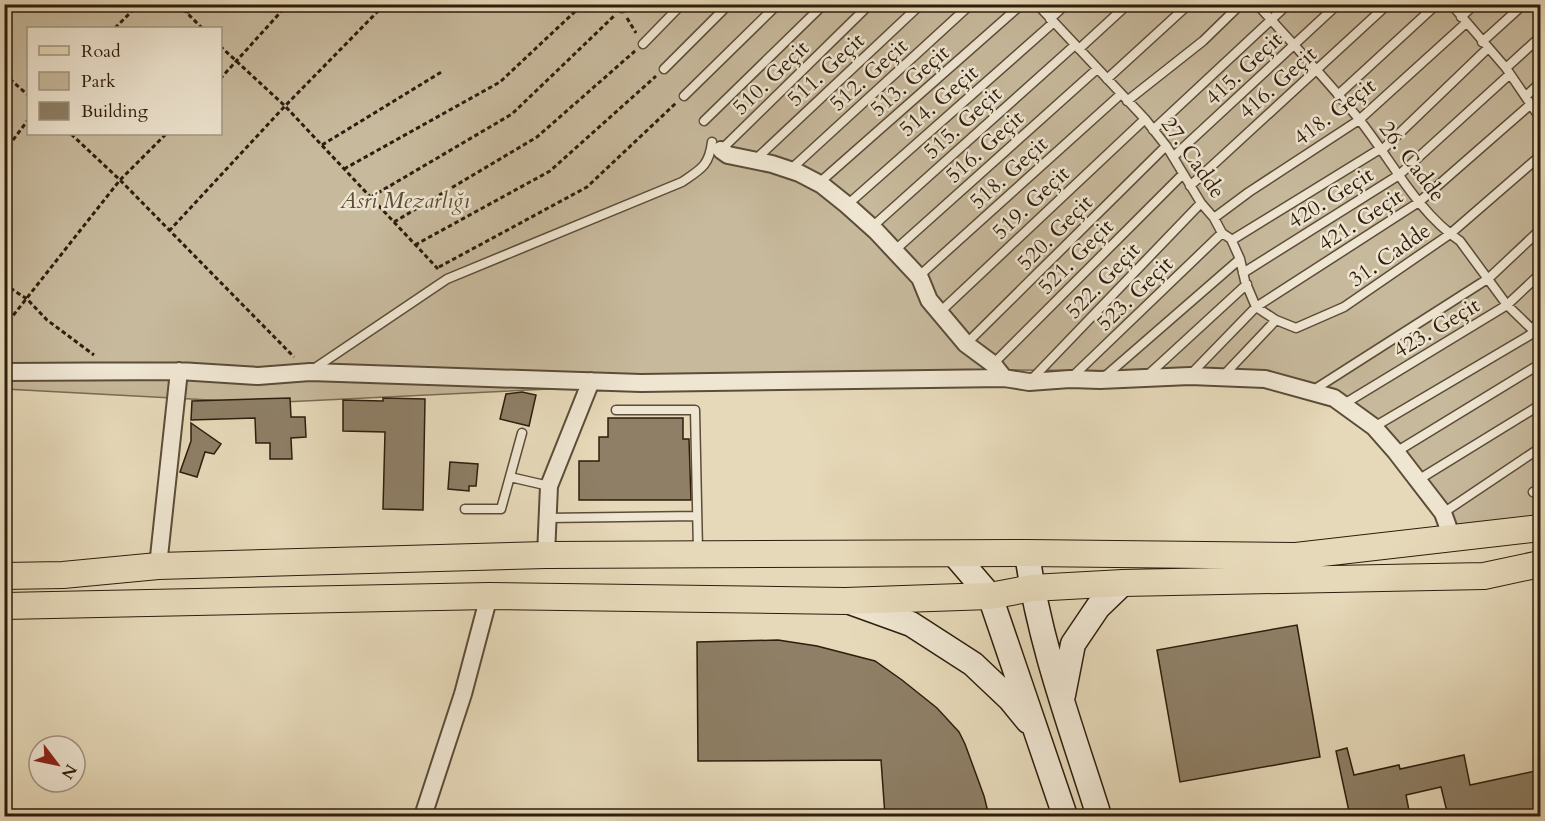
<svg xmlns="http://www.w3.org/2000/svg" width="1545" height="821" viewBox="0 0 1545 821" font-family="Cardo,serif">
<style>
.green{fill:#c7b99c;stroke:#7a6b54;stroke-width:1.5;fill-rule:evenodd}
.building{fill:#8e7f66;stroke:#2e1d0d;stroke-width:1.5}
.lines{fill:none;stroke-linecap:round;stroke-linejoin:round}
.lane-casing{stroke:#5c4c38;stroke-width:11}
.street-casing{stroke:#5c4c38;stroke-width:20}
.secondary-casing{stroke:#2e1d0d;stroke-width:27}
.primary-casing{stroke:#2e1d0d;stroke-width:28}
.path{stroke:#2e1d0d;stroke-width:3;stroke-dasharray:4.5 3;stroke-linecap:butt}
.lane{stroke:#efe6d2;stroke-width:8}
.street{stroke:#efe6d2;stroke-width:16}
.secondary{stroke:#efe6d2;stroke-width:24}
.primary{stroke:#e6d9b9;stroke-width:26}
.labels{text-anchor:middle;stroke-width:5;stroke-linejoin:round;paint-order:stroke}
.street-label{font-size:22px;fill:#2e1d0d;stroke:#efe6d2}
.park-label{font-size:22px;font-style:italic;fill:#5c4c38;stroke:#efe6d2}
</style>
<rect width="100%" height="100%" fill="#e6d9b9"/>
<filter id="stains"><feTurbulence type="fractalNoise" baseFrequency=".00333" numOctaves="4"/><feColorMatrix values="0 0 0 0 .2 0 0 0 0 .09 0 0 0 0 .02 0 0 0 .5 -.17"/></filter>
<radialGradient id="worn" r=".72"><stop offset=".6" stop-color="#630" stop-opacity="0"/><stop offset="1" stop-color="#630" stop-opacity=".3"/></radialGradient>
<!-- green -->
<path class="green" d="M4,5H1540V517L1453,536L1374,424L1335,397L1143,371L1013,370L836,375L263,403L5,389ZM28,28H220V134H28Z"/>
<!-- building -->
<path class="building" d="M522,392L536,395L529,426L500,419L506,394Z
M290,398L291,417H305L306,437L291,438L292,459H270V443H256L255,418L191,420L192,401Z
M383,398L425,399L423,510L383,509L385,432L343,431V400L383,401Z
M608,418H683V439H689L691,500H579V461H599V437H608Z
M191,423L221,444L214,454L205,452L197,477L180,472L191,441Z
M450,462L478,464L476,486H469V491L448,489Z
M1297,625L1320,757L1180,782L1157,650Z
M778,640L817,646L875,661L902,680L937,708L959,732L965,744L984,796L989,816H885L881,760L698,761L697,642Z
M1347,748L1354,775L1399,765L1400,769L1464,755L1470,785L1540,770V816H1448L1441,787L1406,795L1410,816H1350L1336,751Z"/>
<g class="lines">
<defs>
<path id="lane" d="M1037,4L1145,119L1167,147L1201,203L1214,218L1222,233L1231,239L1240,259L1245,281L1256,307L1276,320L1296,328L1344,307L1450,234L1540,156
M1257,4C1291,42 1326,79 1358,118C1391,159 1416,211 1460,241L1507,305L1540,337
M1451,4L1506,68L1540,118
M622,8L626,4
M1461,17L1475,4
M1050,19L1066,4
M1482,42L1524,4
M643,44L682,4
M1079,49L1128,4
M1506,68L1540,37
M664,69L729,4
M1107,79L1189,4
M1338,95L1437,4
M684,96L778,4
M1526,96L1540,83
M1127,101L1203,41L1241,4
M704,121L824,4
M1153,130L1288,4
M721,150L870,4
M1381,151L1488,48
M1173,157L1338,4
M755,160L921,4
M790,170L971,4
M819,183L1022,4
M1190,186L1388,4
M847,205L1054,22
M1214,218L1249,192L1359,120L1466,23
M872,227L1075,45
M1232,240L1380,149
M894,251L1097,69
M1243,273L1399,175L1510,74
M918,277L1121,94
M940,312L1145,119
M1532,329L1540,321
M966,344L1166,146
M993,364L1183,174
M312,370L447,279L682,182C701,169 709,166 712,142
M1148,375L1247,284
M1190,375L1256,307L1419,202L1531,104
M1223,376L1276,320
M1071,378L1222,233
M1102,379L1240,259
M1031,380L1201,203
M1312,391L1489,278L1540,230
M1344,404L1507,305L1540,274
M616,410H695L698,551
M1374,427L1535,332
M1396,452L1540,364
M510,477L549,486
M1418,480L1540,405
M1533,492L1540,488
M465,509H501L522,433
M1443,513L1540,448
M547,518L697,516"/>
<path id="street" d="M721,150L728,155L772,164L799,173L822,185L847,205L876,231L920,278L929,300L966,344L993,364L1004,378
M4,372L179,371L258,376L310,372L641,383L1004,378L1029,382L1070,379L1100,380L1190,376L1265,379L1334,398L1374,427L1396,452L1443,513L1452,538
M546,555L549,486L591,381
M158,566L179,371
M423,816L463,694L489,596"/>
<path id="secondary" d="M1027,553C1039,643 1072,730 1099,816
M954,554L990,596L1065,816
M850,602L911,624L973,664L1010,699L1028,721
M1063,695L1073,644L1098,607L1123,583"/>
<path id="primary" d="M4,576L63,575L158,566L546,555L1027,553L1296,556L1540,528
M4,606L489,596L845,601L990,596L1032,588L1123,583L1484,576L1540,564"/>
</defs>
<!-- lane casing -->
<use href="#lane" class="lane-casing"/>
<!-- street casing -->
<use href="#street" class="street-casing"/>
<!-- secondary casing -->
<use href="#secondary" class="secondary-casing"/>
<!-- primary casing -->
<use href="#primary" class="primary-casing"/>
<!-- path -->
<path class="path" d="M178,4L202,28
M187,13L195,4
M627,18L636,33
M115,28L139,4
M220,46L285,106L439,270
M4,74L28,95
M220,79L288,4
M71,134L120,180L294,357
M322,145L443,71
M4,152L28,120
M344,169L500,82L583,4
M371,197L512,114L614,16
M394,222L537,137L635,51
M169,231L285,106L385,4
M415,245L550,171L656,76
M439,267L587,187L676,103
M4,284L27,299L47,320L94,355
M4,327L120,180L166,134"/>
<!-- lane -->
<use href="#lane" class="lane"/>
<!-- street -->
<use href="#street" class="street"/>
<!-- secondary -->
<use href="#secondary" class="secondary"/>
<!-- primary -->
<use href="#primary" class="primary"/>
</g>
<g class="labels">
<!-- street labels -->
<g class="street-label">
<text transform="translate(1243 68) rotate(-43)" y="8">415. Geçit</text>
<text transform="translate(825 69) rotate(-43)" y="8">511. Geçit</text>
<text transform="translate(868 74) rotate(-42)" y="8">512. Geçit</text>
<text transform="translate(770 77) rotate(-44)" y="8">510. Geçit</text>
<text transform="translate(909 80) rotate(-41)" y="8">513. Geçit</text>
<text transform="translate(1277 82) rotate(-42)" y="8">416. Geçit</text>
<text transform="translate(938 100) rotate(-41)" y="8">514. Geçit</text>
<text transform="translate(1334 111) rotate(-37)" y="8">418. Geçit</text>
<text transform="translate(962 122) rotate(-42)" y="8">515. Geçit</text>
<text transform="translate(984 146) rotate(-42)" y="8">516. Geçit</text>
<text transform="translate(1194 157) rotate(55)" y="8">27. Cadde</text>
<text transform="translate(1413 161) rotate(53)" y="8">26. Cadde</text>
<text transform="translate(1008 172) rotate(-42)" y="8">518. Geçit</text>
<text transform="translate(1330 197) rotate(-32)" y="8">420. Geçit</text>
<text transform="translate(1030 202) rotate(-43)" y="8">519. Geçit</text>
<text transform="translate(1360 219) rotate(-33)" y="8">421. Geçit</text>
<text transform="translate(1054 232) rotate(-45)" y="8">520. Geçit</text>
<text transform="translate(1389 254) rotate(-35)" y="8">31. Cadde</text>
<text transform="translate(1075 256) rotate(-45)" y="8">521. Geçit</text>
<text transform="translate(1102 280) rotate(-46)" y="8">522. Geçit</text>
<text transform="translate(1134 293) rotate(-44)" y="8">523. Geçit</text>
<text transform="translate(1436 327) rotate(-31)" y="8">423. Geçit</text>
</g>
<!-- park labels -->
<g class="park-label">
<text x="405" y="208">Asri Mezarlığı</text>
</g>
</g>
<!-- margin -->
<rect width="1545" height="821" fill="none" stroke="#e6d9b9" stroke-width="24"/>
<rect x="6" y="6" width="1533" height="809" fill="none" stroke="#2e1d0d" stroke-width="3"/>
<rect x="12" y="12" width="1521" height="797" fill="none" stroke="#2e1d0d" stroke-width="1.5"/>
<!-- legend -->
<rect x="27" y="27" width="195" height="108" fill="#efe6d2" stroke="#a29683" stroke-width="1.5"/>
<rect x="39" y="46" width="30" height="9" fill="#e6d9b9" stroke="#a29683" stroke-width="1.5"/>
<text x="81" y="57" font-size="18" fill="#2e1d0d">Road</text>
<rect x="39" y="72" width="30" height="18" fill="#c7b99c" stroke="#a29683" stroke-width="1.5"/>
<text x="81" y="87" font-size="18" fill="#2e1d0d">Park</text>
<rect x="39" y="102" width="30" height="18" fill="#8e7f66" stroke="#a29683" stroke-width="1.5"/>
<text x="81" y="117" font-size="18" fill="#2e1d0d">Building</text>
<!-- north arrow -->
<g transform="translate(57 764) rotate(122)"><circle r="28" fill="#efe6d2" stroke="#a29683" stroke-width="1.5"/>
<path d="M0-4.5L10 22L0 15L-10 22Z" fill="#8f2418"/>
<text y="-9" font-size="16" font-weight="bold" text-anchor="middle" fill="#2e1d0d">N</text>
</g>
<rect width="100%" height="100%" filter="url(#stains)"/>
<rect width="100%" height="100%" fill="url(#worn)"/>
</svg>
